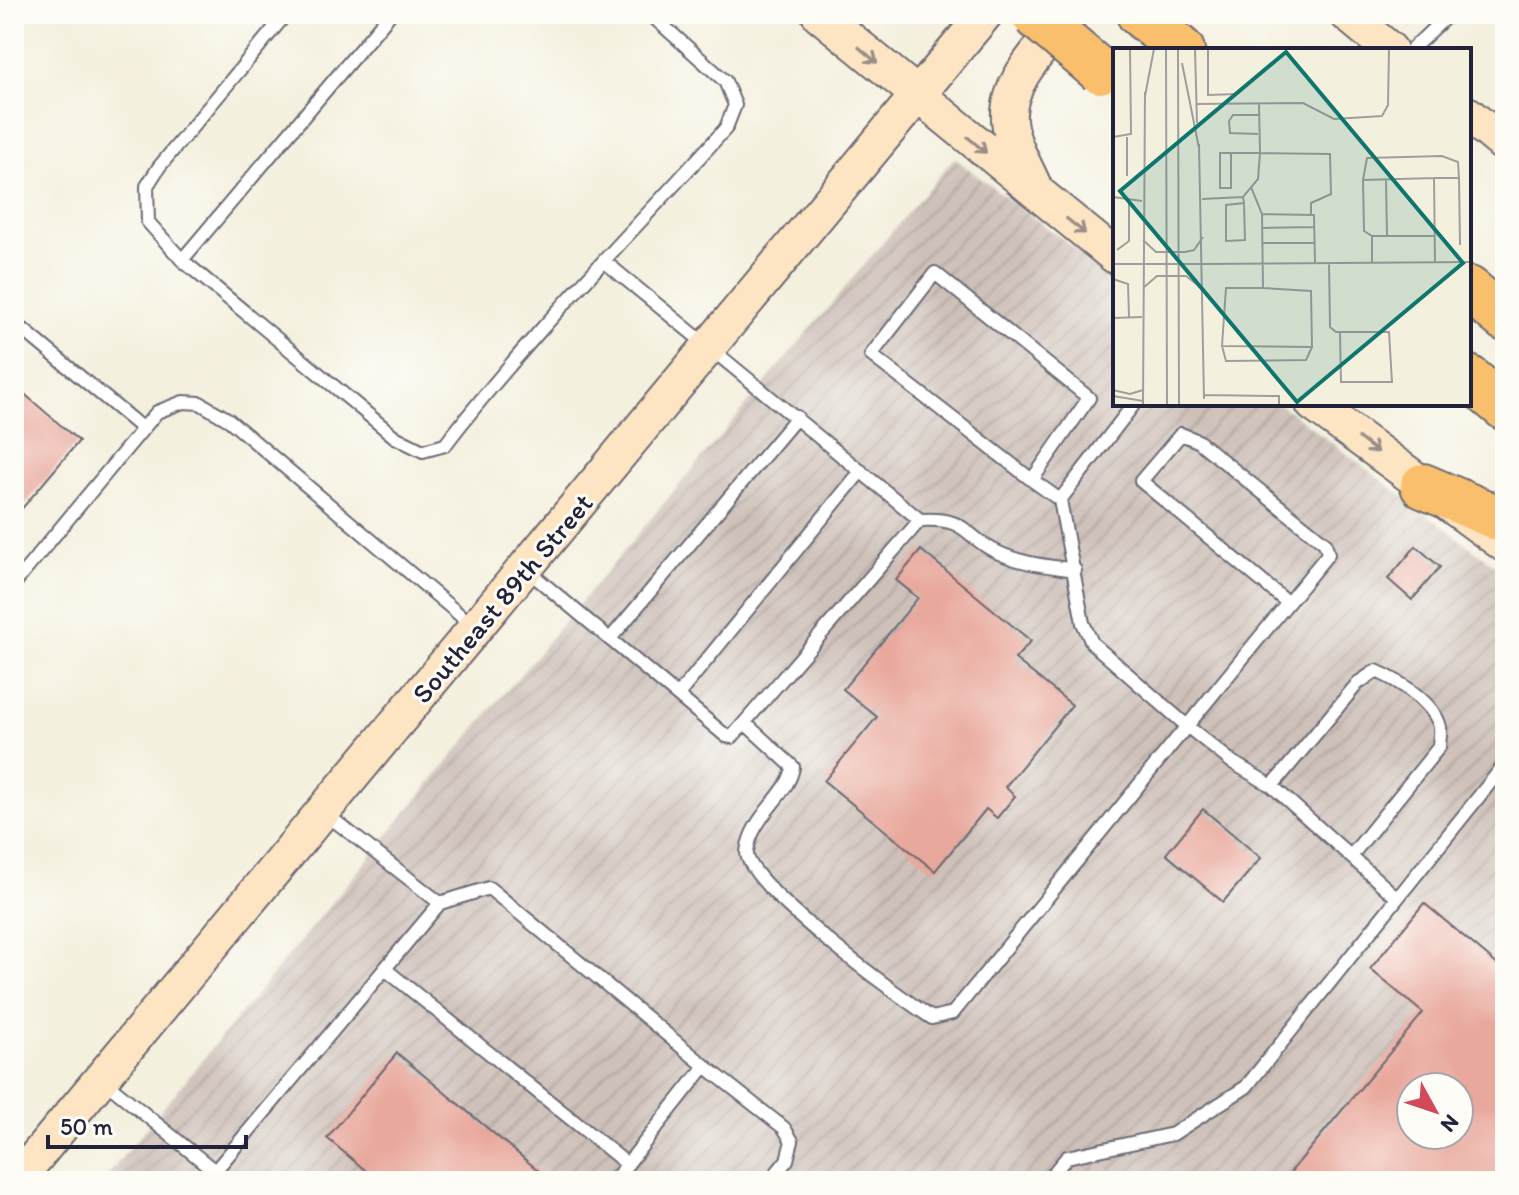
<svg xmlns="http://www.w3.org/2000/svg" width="1519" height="1195" viewBox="0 0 1519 1195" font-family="Itim,sans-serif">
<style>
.industrial{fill:url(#industrial-furrows);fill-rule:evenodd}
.building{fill:#e9a89c;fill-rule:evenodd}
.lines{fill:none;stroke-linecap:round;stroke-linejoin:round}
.lane-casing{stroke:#6c6a74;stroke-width:16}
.secondary-casing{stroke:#6c6a74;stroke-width:38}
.highway-casing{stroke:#6c6a74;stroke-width:48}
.lane{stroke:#fff;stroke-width:12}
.secondary{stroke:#fde5c4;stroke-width:34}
.highway{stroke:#f9bf6c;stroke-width:44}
.highway-bridge-casing{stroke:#6c6a74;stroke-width:48;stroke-linecap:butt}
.highway-bridge{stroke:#f9bf6c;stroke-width:44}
.oneway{stroke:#9a8d86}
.labels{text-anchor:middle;stroke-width:6;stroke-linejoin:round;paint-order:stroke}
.street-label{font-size:28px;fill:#22223b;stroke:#fdfcf7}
.inset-road{fill:none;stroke:#a09e9d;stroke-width:2}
.view{fill:#0f766e;fill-opacity:0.15;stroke:#0f766e;stroke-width:4}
.inset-edge{fill:none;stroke:#22223b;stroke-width:4}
</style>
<defs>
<pattern id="industrial-furrows" width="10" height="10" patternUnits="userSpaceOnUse" patternTransform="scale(2)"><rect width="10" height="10" fill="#cec1b9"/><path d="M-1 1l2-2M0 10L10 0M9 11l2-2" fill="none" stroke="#b1a6a0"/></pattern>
</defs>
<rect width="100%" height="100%" fill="#fdfcf7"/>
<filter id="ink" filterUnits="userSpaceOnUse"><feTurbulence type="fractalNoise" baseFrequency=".0125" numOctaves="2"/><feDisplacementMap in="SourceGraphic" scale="16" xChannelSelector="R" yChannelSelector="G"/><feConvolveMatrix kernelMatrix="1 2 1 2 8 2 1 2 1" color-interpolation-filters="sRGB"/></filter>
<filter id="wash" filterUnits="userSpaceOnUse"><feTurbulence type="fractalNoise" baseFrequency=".006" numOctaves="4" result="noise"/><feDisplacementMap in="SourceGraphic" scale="32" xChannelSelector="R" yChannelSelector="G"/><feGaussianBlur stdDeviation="1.8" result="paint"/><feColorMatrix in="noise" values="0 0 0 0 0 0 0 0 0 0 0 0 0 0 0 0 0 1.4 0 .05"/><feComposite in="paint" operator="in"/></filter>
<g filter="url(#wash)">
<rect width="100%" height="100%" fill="#f4f0de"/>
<!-- industrial -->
<path class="industrial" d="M954,158L1115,279V404H1280L1505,573V1181H103L498,701ZM1411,1087H1459V1135H1411Z"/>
<g id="blocks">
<!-- building -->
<path class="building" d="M14,385L79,441L14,518Z
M1416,546L1440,567L1412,600L1388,579Z
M921,550L1031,641L1015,659L1072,705L1005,787L1015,796L997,818L986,809L935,871L824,781L877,717L843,689L918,598L896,580Z
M1203,809L1261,858L1223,902L1166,854Z
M1424,903L1505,971V1181H1283L1423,1013L1370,969ZM1411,1087H1459V1135H1411Z
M397,1053L551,1181H378L327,1138Z"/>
</g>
</g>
<g filter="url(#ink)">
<use href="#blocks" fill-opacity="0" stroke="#6c6a74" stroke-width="2"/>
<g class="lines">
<defs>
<path id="lane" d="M390,14L182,260L395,437L423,451L445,445C531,333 632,233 726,128L735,105L725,81L650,14
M1411,50L1449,14
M182,260L148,222L147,186L159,167L286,14
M605,262L920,520C970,517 963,537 999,553C1023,564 1049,566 1075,570
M14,322L143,429
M1134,404L1060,500L1083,623L1092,643L1187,726L1328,554L1325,543L1198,441L1181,434L1141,481L1288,603
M1032,480L871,355L935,273L1089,398L1032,480L1060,500
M527,570L726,736L732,737L920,520
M14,584L157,412L183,402L200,403L229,420L474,627
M610,639L797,417
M678,695L861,471
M746,724L793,767C789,795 751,816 747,852C744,884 901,998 932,1018L953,1013L1187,726L1232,762L1272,786L1396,897
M1272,786L1358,683L1376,671C1397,680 1434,702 1440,727C1441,733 1439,741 1439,747L1351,856
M326,814L440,903
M385,969L627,1164
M705,1066L784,1128L792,1141L787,1160L770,1181
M104,1081L227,1181
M215,1171L440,903L489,888L705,1066L614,1181
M1047,1181L1067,1157L1173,1134L1246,1087L1505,764"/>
<path id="secondary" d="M819,14L1115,256
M1347,14L1390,50
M1469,115L1505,145
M1036,191C1027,169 1011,144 1009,120C1006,80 1047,43 1070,14
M1313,404L1505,545
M16,1181L985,14"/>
<path id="highway" d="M1139,14L1182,50
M1469,289L1505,319
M1469,378L1505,408
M1423,486L1505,521"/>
</defs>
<!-- lane casing -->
<use href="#lane" class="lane-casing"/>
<!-- secondary casing -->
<use href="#secondary" class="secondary-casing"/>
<!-- highway casing -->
<use href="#highway" class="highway-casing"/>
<!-- lane -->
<use href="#lane" class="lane"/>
<!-- secondary -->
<use href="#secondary" class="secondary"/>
<!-- highway -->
<use href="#highway" class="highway"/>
<defs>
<path id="highway-bridge" d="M1033,14L1100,71"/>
</defs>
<!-- highway-bridge casing -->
<use href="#highway-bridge" class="highway-bridge-casing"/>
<!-- highway-bridge -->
<use href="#highway-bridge" class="highway-bridge"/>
</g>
<!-- one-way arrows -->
<defs><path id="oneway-shaft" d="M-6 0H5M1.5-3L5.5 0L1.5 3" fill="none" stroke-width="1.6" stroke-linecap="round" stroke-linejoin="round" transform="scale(2)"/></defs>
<g class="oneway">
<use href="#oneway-shaft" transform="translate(868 55) rotate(40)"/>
<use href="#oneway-shaft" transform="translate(977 145) rotate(40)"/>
<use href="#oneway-shaft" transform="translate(1076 226) rotate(39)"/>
<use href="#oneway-shaft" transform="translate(1368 445) rotate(37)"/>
</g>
</g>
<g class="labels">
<!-- street labels -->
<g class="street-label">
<text transform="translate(502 598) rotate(-50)" y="10">Southeast 89th Street</text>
</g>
</g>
<!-- overview -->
<g transform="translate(1113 48)">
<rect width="358" height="358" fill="#f4f0de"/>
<path class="inset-road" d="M53,1L54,357M65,1L66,357M82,1L84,75M95,1V47L125,46M69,15L86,100M32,48L41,1M84,56L190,55L221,71L269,68L275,57L276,1M146,56L147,105L217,106L218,146L198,155V166M145,86L117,85L116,73L120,67H146M0,89L18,86L17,1M14,89V128M86,96L91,351M321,130H346L347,197M273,131L274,188M250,132L254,110L329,108L345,114L346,130M138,139L149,166L150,240H113L109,298L199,299L198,243L150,240M0,149L29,153M130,149L131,155L113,157V193L132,192L131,155M89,151L130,149L145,131L147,105H107V140H118V105M149,166L201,167L202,215M149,180L202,179M259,188H322M30,192L43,204H72L81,202L90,189M149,195H202M4,202L16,193V151M216,215L217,279L223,284H276L279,334H228L227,284M259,215V188L251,183L250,132L321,130L322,214M0,216H91M91,216L358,214M0,231L15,236L16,269M30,240L44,228H73L91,242M0,270L29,269M109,298L113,313L193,312L199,299M0,342L17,346L30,342M91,347L166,348V357M0,348L30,353M30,357L32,44"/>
<path class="view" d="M173,4L350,215L184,354L7,143Z"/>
<rect width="358" height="358" class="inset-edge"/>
</g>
<!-- margin -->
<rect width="1519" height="1195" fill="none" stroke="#fdfcf7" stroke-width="48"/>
<!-- north arrow -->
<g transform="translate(1435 1111) rotate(130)"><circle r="38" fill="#fdfcf7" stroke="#a5a5ac" stroke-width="2"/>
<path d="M0-6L14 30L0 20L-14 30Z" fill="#d1495b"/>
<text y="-12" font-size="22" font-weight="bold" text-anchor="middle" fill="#22223b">N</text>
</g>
<!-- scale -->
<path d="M48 1135v12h198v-12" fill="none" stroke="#22223b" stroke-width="4"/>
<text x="60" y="1135" font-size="24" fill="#22223b" stroke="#fdfcf7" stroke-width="6" paint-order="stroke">50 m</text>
</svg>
